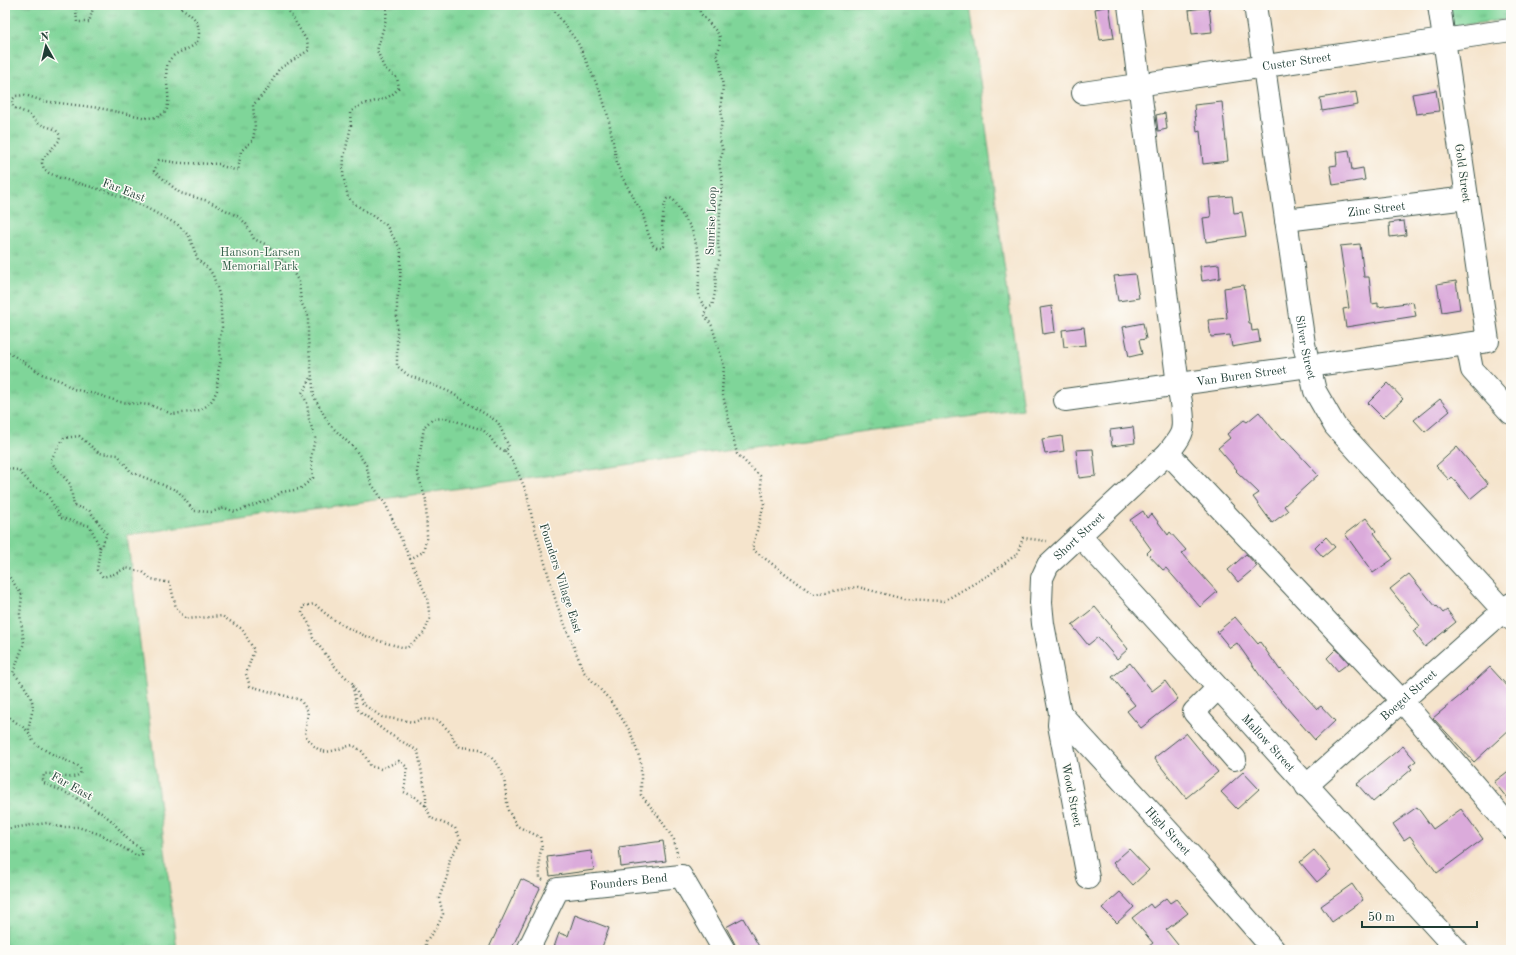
<svg xmlns="http://www.w3.org/2000/svg" width="1516" height="955" viewBox="0 0 1516 955" font-family="'Old Standard TT',serif">
<style>
.park{fill:url(#park-tufts);stroke:#4f8966}
.building{fill:#dbabdb}
.lines{fill:none;stroke-linecap:round;stroke-linejoin:round}
.minor-casing{stroke:#3f564b;stroke-width:24}
.path{stroke:#3f564b;stroke-width:2.5;stroke-dasharray:1 3;stroke-linecap:butt}
.minor{stroke:#fff;stroke-width:22}
.labels{text-anchor:middle;stroke-width:3;stroke-linejoin:round;paint-order:stroke}
.street-label{font-size:12px;fill:#1f3d34;stroke:#fdfcf7}
.park-label{font-size:12px;fill:#37634d;stroke:#fdfcf7}
</style>
<defs>
<pattern id="park-tufts" width="24" height="20" patternUnits="userSpaceOnUse"><rect width="24" height="20" fill="#7fd599"/><path d="M3 7l-1-3M5 7V3M7 7l1-3M15 17l-1-3M17 17v-4M19 17l1-3" fill="none" stroke="#67ae7e"/></pattern>
</defs>
<rect width="100%" height="100%" fill="#fdfcf7"/>
<filter id="ink" filterUnits="userSpaceOnUse"><feTurbulence type="fractalNoise" baseFrequency=".025" numOctaves="2"/><feDisplacementMap in="SourceGraphic" scale="8" xChannelSelector="R" yChannelSelector="G"/><feConvolveMatrix kernelMatrix="1 2 1 2 8 2 1 2 1" color-interpolation-filters="sRGB"/></filter>
<filter id="wash" filterUnits="userSpaceOnUse"><feTurbulence type="fractalNoise" baseFrequency=".012" numOctaves="4" result="noise"/><feDisplacementMap in="SourceGraphic" scale="16" xChannelSelector="R" yChannelSelector="G"/><feGaussianBlur stdDeviation="0.9" result="paint"/><feColorMatrix in="noise" values="0 0 0 0 0 0 0 0 0 0 0 0 0 0 0 0 0 1.4 0 .05"/><feComposite in="paint" operator="in"/></filter>
<g filter="url(#wash)">
<rect width="100%" height="100%" fill="#f5e4cc"/>
<!-- park -->
<path class="park" d="M5,5H970L1023,409L127,535L177,950H5Z
M1447,5H1511V19L1450,27Z"/>
<g id="blocks">
<!-- building -->
<path class="building" d="M1109,6L1114,38L1100,40L1095,9Z
M1209,7L1212,32L1192,34L1189,10Z
M1436,90L1439,111L1416,114L1412,94Z
M1356,92L1358,105L1322,111L1320,98Z
M1222,102L1228,161L1203,164L1200,131L1197,132L1194,105Z
M1165,113L1167,129L1158,131L1156,115Z
M1349,150L1352,170L1363,168L1365,180L1333,185L1330,166L1337,165L1336,152Z
M1232,196L1234,213L1242,212L1246,236L1206,242L1203,218L1211,217L1209,198Z
M1404,221L1406,235L1390,237L1389,223Z
M1360,244L1364,277H1369L1372,304L1378,303V307L1413,302L1416,316L1346,327L1343,309L1349,308L1340,246Z
M1219,264L1220,278L1202,281L1200,266Z
M1135,274L1139,298L1118,301L1114,276Z
M1456,281L1460,309L1442,312L1437,284Z
M1244,285L1249,323H1251L1252,331L1258,330L1260,342L1232,347L1230,335L1211,337L1208,320L1227,318L1224,288Z
M1052,306L1055,332L1043,334L1040,308Z
M1143,323L1146,339L1139,340L1142,354L1129,357L1123,327Z
M1084,327L1086,345L1064,347L1062,330Z
M1388,383L1403,399L1383,418L1368,403Z
M1440,399L1450,411L1425,432L1414,420Z
M1259,412L1282,440L1284,438L1318,475L1284,506L1288,511L1272,523L1253,497L1259,493L1236,471L1237,470L1218,448L1230,438L1227,434L1244,420L1247,422Z
M1133,427L1135,443L1112,446L1110,430Z
M1062,436L1064,451L1045,454L1042,439Z
M1457,447L1488,484L1470,499L1452,477L1449,480L1436,466Z
M1093,449L1096,476L1079,478L1076,450Z
M1143,511L1147,518L1152,514L1168,535L1170,532L1186,550L1182,553L1217,592L1200,607L1166,568L1163,570L1147,553L1151,549L1130,520Z
M1366,518L1376,531L1374,533L1393,559L1373,573L1345,534Z
M1326,537L1335,547L1323,557L1315,548Z
M1246,554L1257,566L1238,582L1228,570Z
M1409,574L1436,607L1437,606L1443,613L1447,610L1456,622L1425,647L1413,631L1420,626L1390,589Z
M1095,607L1111,626L1110,627L1128,649L1117,659L1098,637L1088,645L1072,625Z
M1235,617L1258,644L1260,642L1280,670L1281,669L1317,709L1321,706L1335,721L1315,740L1266,684L1237,643L1230,648L1217,632Z
M1336,649L1349,663L1338,671L1327,658Z
M1130,663L1152,691L1165,681L1178,699L1141,728L1127,711L1135,705L1112,677Z
M1490,667L1511,690V728L1474,762L1433,718L1467,690L1466,689Z
M1186,733L1218,772L1186,798L1154,758Z
M1403,746L1416,761L1409,766L1412,769L1373,802L1357,784Z
M1511,769V803L1494,782Z
M1243,772L1259,789L1237,809L1221,792Z
M1417,807L1433,829L1461,809L1483,839L1437,873L1410,836L1404,840L1393,824Z
M663,841L666,861L621,867L619,847Z
M1129,849L1149,870L1133,885L1113,863Z
M1314,850L1331,870L1317,882L1300,862Z
M591,851L594,870L550,876L547,857Z
M521,879L540,888L511,950H488Z
M1352,884L1363,900L1332,922L1321,906Z
M1120,892L1134,907L1117,923L1102,908Z
M1166,898L1170,903L1176,899L1188,913L1166,930L1182,950H1144L1153,943L1132,918L1150,904L1153,908Z
M575,915L609,928L601,950H553L559,933L568,936Z
M743,918L761,950H738L726,927Z"/>
</g>
</g>
<g filter="url(#ink)">
<use href="#blocks" fill-opacity="0" stroke="#3f564b" stroke-width="1"/>
<g class="lines">
<defs>
<g id="minor">
<path id="s1" d="M1255,5L1304,344L1315,391L1335,426L1511,619"/>
<path id="s2" d="M1083,93L1511,30"/>
<path id="s3" d="M1286,220L1467,198"/>
<path d="M1467,344L1472,370L1511,413"/>
<path id="s4" d="M1065,400L1488,341L1439,5"/>
<path d="M1168,453L1402,701L1511,828"/>
<path id="s5" d="M1080,536L1457,950"/>
<path d="M1218,688L1194,712L1235,759"/>
<path id="s6" d="M1060,713L1204,870L1274,950"/>
<path id="s7" d="M1306,786L1511,604"/>
<path id="s8" d="M1088,878L1059,725L1060,713L1043,624L1041,603L1042,578L1048,565L1168,453C1173,446 1180,439 1182,431C1185,418 1180,398 1178,385L1129,5"/>
<path id="s9" d="M528,950L558,889L681,876L724,950"/>
</g>
</defs>
<!-- minor casing -->
<use href="#minor" class="minor-casing"/>
<!-- path -->
<path class="path" d="M77,5L76,9L77,22H89L94,5
M285,5L307,41L309,50L279,69L267,90L253,105L255,127L253,140L241,151L238,171L222,166L220,164L180,163L159,160L154,171L180,193L208,201L239,217L246,224L254,239L265,244L290,267L299,282L301,302L308,316V339L314,397L329,424L355,449L366,465L371,483L386,505L427,597L430,619L424,633L407,648C375,642 337,627 315,604L303,606L302,613L310,625L313,638L337,669L352,683L357,709L386,732L418,751L426,796V806L431,818L455,828L461,840L450,858L447,877L439,898L443,914L437,927L426,941V950
M387,5L386,19L377,50L384,68L397,78L399,87C388,105 363,98 350,113L351,126L344,157L343,175L348,197L352,202L386,225L401,250L400,283L397,300V366L408,375L450,392L498,422L509,447L505,451L497,447L490,437L483,430L446,418L432,419L424,427L417,472L426,500L427,536L423,552L410,559
M550,5L578,43L602,96L608,116L617,163L621,175L643,215L648,233L653,245L657,248H661L664,246L662,225L664,207L667,199L670,198C677,201 677,207 681,213C685,220 691,225 693,234C696,244 699,254 700,264C701,278 693,298 707,308L712,306L715,293L716,271L720,256L718,244L722,179L719,163L723,151L719,137L722,122L721,101L723,88L720,62L716,55L719,48L720,37L717,32L700,13L699,5
M707,308L704,314L712,326L724,366L722,391L737,454L760,476L764,504L752,549L813,594L858,587L904,599L944,601L989,575L1017,554L1023,538L1047,541
M5,350L42,374L61,381L73,389L99,395L120,402L150,405L172,414L191,412L200,410L208,405L213,399L217,390L218,373L221,359L219,341L222,327L220,297L213,275L209,269L198,260L189,236L178,225L143,206L109,192L60,178L49,173L44,169L42,163L43,158L59,141L60,136L58,132L54,129L39,124L29,114L17,109L13,107L12,103L13,99L16,96L25,95L43,101L99,108L147,118L157,117L166,112C172,97 164,81 167,66C172,46 199,54 199,33C199,18 189,14 178,5
M505,451L514,464L527,493L532,518L557,605L584,672L609,699L630,731L641,762V795L659,817L674,840L678,858
M5,466L9,469L18,470L33,486L47,494L61,518L90,526L100,548L97,570L103,577L114,574L126,568L143,572L151,579L170,583L176,608L186,619L222,616L242,629L254,650L246,674L250,686L300,700L308,711L305,735C323,760 328,751 353,745L363,752L370,766L381,769L399,761L407,767L404,792L415,797L426,806
M100,548L107,534L89,510L74,506L70,484L50,461L64,438L79,436L99,453L118,455L131,472L178,491L194,511L211,512L225,508L235,512L271,499L282,492L300,489L313,478L311,458L315,438L309,419L307,403L302,393L308,384L311,377
M5,571L22,595L20,614L24,643L13,673C20,679 29,692 32,701C36,715 21,729 35,743C40,748 59,758 67,761C70,763 75,764 78,766C81,769 81,771 80,774C69,782 56,772 44,774L43,780L44,783L73,796L103,814L112,821L131,843L141,848L142,854L137,856L102,835L78,827H59L47,823L5,829
M353,685L363,704L382,717L414,722L422,719L438,720L451,733L455,743L460,747L480,749L489,755L499,766L504,778L508,810L517,826L540,837L542,847L539,858L540,878L543,880
M5,711C11,722 22,724 29,733"/>
<!-- minor -->
<use href="#minor" class="minor"/>
</g>
</g>
<g class="labels">
<!-- street labels -->
<g class="street-label">
<text dy="4" stroke="none"><textPath href="#s2" startOffset="216">Custer Street</textPath></text>
<text transform="translate(1463 173) rotate(82)" y="4">Gold Street</text>
<text transform="translate(124 190) rotate(21)" y="4">Far East</text>
<text dy="4" stroke="none"><textPath href="#s3" startOffset="91">Zinc Street</textPath></text>
<text transform="translate(711 221) rotate(-88)" y="4">Sunrise Loop</text>
<text dy="4" stroke="none"><textPath href="#s1" startOffset="346">Silver Street</textPath></text>
<text dy="4" stroke="none"><textPath href="#s4" startOffset="178">Van Buren Street</textPath></text>
<text dy="4" stroke="none"><textPath href="#s8" startOffset="361">Short Street</textPath></text>
<text transform="translate(561 578) rotate(72)" y="4">Founders Village East</text>
<text dy="4" stroke="none"><textPath href="#s7" startOffset="137">Boegel Street</textPath></text>
<text dy="4" stroke="none"><textPath href="#s5" startOffset="280">Mallow Street</textPath></text>
<text transform="translate(72 786) rotate(29)" y="4">Far East</text>
<text transform="translate(1072 795) rotate(79)" y="4">Wood Street</text>
<text dy="4" stroke="none"><textPath href="#s6" startOffset="160">High Street</textPath></text>
<text dy="4" stroke="none"><textPath href="#s9" startOffset="139">Founders Bend</textPath></text>
</g>
<!-- park labels -->
<g class="park-label">
<text x="260" y="256">Hanson-Larsen<tspan x="260" dy="14">Memorial Park</tspan></text>
</g>
</g>
<!-- margin -->
<rect width="1516" height="955" fill="none" stroke="#fdfcf7" stroke-width="20"/>
<!-- north arrow -->
<g transform="translate(46 46) rotate(352)" stroke="#fdfcf7" stroke-width="3" paint-order="stroke">
<path d="M0-3L7 15L0 10L-7 15Z" fill="#1f3d34"/>
<text y="-6" font-size="11" font-weight="bold" text-anchor="middle" fill="#1f3d34">N</text>
</g>
<!-- scale -->
<path d="M1362 921v6h115v-6" fill="none" stroke="#1f3d34" stroke-width="2"/>
<text x="1368" y="921" font-size="12" fill="#1f3d34" stroke="#fdfcf7" stroke-width="3" paint-order="stroke">50 m</text>
</svg>
